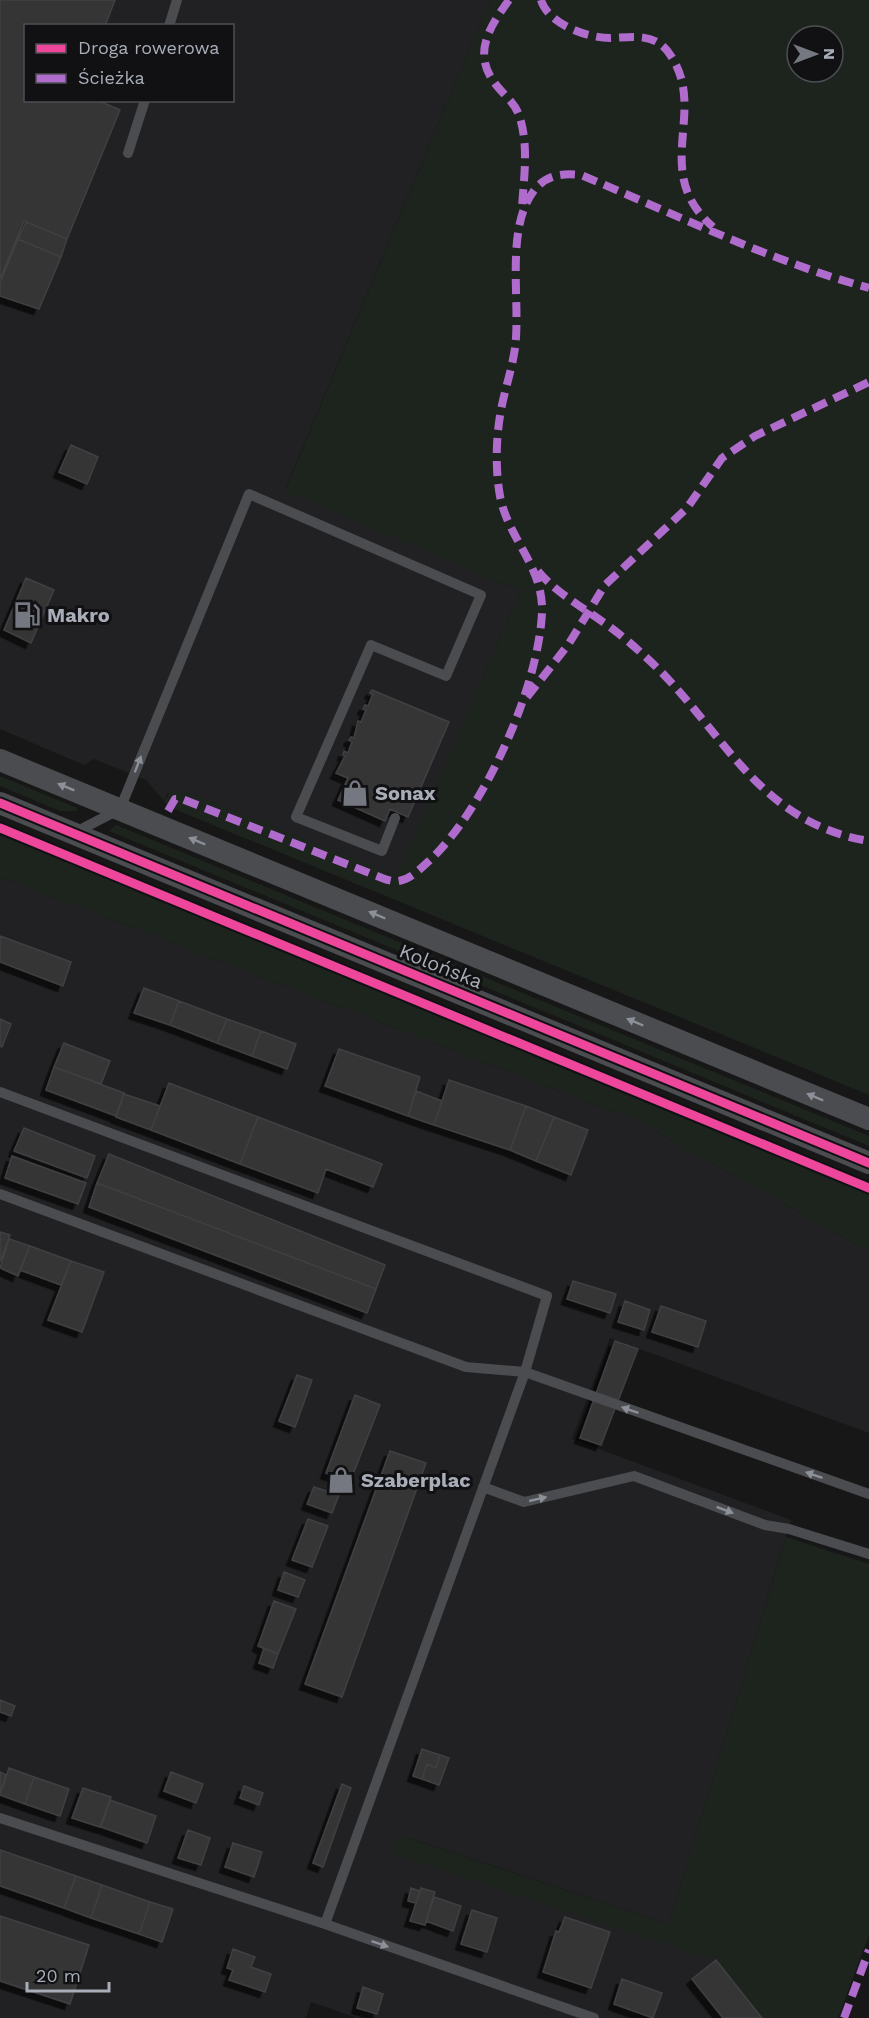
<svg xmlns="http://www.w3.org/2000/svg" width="869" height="2018" viewBox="0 0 869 2018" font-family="'Work Sans',sans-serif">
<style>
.built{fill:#212123;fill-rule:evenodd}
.green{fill:#1d241e;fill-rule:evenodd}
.building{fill:#353536;stroke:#3f4043;stroke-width:1.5;filter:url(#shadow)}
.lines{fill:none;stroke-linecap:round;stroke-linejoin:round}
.service{stroke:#4b4c50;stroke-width:10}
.minor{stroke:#4b4c50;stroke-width:22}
.quiet{stroke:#b06ccc;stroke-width:8;stroke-dasharray:15 8;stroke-linecap:butt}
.cycleway-casing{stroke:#111113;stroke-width:13}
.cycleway{stroke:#ed469a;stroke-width:9}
.oneway{fill:#8c9099}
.labels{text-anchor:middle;stroke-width:6;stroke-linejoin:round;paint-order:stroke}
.poi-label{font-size:20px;font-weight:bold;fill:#a8adb8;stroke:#111113;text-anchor:start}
.street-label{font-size:20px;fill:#a8adb8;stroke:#111113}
</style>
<defs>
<filter id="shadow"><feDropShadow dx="-5.5" dy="5.5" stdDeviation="0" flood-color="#0009"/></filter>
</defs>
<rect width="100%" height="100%" fill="#171717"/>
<!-- built -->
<path class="built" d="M0,0H490L285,490L520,591L397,877L181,790L167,794L164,801L146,780L94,759L84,765L0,729ZM26,26H232V100H26Z
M0,877L638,1121L869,1252V1433L610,1338L572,1439L791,1520L669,1924L399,1835L717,1960L762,2018H358L311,2002L306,2018H0Z"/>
<!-- green -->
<path class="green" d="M490,0H869V1095L167,806L164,801L172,789L181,790L397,876L520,591L285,491ZM797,36H833V72H797Z
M0,776L77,808V811H60L0,786Z
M116,825L869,1136V1146L109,831Z
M0,827L168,894L506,1033L869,1187V1252L638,1121L0,877Z
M786,1537L869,1564V1935L838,2018H762L716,1960L391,1854L398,1835L669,1924Z"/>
<!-- building -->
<path class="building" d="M0,0H115L105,26H26V100H97L120,110L67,239L24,221L0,279Z
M26,222L67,239L61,257L18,239Z
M18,239L61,257L39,309L0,296V283Z
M71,445L98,457L87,484L59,472Z
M26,578L54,590L31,643L4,630Z
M372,690L449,722L408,817L390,809L385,821L338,800L348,778L336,773L345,756L343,755L344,751L348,753L352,742L349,740L351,737L354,738L358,721L361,722L366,710L363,709L365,705L368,706L373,694L370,693Z
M0,936L71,962L63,986L0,962Z
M144,988L179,1001L170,1025L134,1013Z
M179,1001L227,1019L217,1043L170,1025Z
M0,1019L11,1024L2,1047L0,1046Z
M227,1019L261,1031L252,1056L217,1043Z
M261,1031L296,1044L287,1069L252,1056Z
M64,1043L110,1061L101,1084L54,1067Z
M339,1049L420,1077L408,1116L325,1086Z
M54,1067L124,1093L116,1116L46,1090Z
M449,1080L526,1106L510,1150L434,1125Z
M169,1083L258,1117L240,1164L151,1130Z
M416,1091L442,1101L434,1125L408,1116Z
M124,1094L160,1106L151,1130L116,1117Z
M526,1106L554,1117L536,1161L510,1150Z
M258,1117L382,1164L373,1187L326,1169L318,1193L240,1164Z
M554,1117L588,1130L571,1175L536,1161Z
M24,1128L95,1156L87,1178L14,1151Z
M109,1154L385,1265L376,1289L97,1183Z
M12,1156L86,1183L78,1204L5,1178Z
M97,1183L376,1289L367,1313L89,1207Z
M0,1232L10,1235L0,1262Z
M9,1239L30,1246L18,1276L0,1268Z
M30,1246L71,1261L61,1285L20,1270Z
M71,1261L104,1272L82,1332L48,1320Z
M573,1281L616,1294L610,1313L567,1299Z
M625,1301L650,1310L644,1330L618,1322Z
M661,1306L706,1321L698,1347L652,1332Z
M615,1341L638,1349L601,1445L580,1438Z
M297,1375L312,1380L295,1427L279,1421Z
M355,1395L380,1405L350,1482L326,1473Z
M390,1451L426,1463L342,1697L305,1684Z
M314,1487L339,1495L332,1513L307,1504Z
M308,1519L328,1526L312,1567L292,1560Z
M284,1572L305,1580L298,1597L278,1590Z
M274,1601L296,1609L278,1654L258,1646Z
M264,1648L278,1654L273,1668L259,1663Z
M0,1700L15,1706L11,1716L0,1712Z
M422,1749L440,1755L436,1768L427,1764L422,1779L413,1776Z
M440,1755L449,1758L439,1785L422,1779L427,1764L436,1768Z
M9,1768L34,1777L25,1804L0,1795Z
M0,1772L6,1775L0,1793Z
M171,1772L203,1784L196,1803L164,1791Z
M34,1777L69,1789L60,1816L25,1804Z
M342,1784L351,1788L323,1867L313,1863Z
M244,1786L263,1793L259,1805L240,1798Z
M83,1788L111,1797L100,1827L72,1818Z
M110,1800L156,1816L147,1843L101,1827Z
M188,1830L210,1838L201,1865L178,1858Z
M233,1843L262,1852L254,1877L225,1867Z
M0,1850L76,1876L64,1908L0,1886Z
M76,1876L102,1885L91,1918L64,1908Z
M102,1885L150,1902L139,1934L91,1918Z
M411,1888L420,1891L416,1903L408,1901Z
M421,1888L435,1892L425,1925L410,1921Z
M434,1897L461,1906L453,1931L426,1921Z
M150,1902L173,1909L162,1942L139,1934Z
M472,1910L497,1918L487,1952L461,1944Z
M0,1916L89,1945L70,2004L0,1981Z
M565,1917L610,1932L591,1988L543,1972L556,1931L559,1932Z
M233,1949L255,1957L251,1967L271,1974L265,1992L229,1980L233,1970L227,1968Z
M716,1960L762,2018H723L692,1979Z
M622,1979L662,1993L653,2018L614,2004Z
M363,1987L383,1994L377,2014L357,2008Z"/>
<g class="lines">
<!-- service -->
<path class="service" d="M169,26L177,0
M128,153L145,100
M74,833L120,809L249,494L481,595L446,676L371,645L296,817L382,851L395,818
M0,1092L547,1296L525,1372L325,1924
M0,1194L466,1367L525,1372L869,1494
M483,1487L524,1502L634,1476L765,1525L789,1529L869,1554
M0,1818L325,1924L594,2018"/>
<!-- minor -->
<path class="minor" d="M0,760L869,1119
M0,803L869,1163"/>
<!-- quiet -->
<path class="quiet" d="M509,0C491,25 472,52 494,82C502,94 514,101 519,115C529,144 524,177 522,207
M541,0C548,24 587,38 610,38C634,37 656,32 671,56C708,112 650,172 713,227
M538,571C556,593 581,606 603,622C619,633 635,647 649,660C723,729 757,823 869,841
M527,697L568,645L605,585L687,508L722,458L755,436L869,382
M168,811L175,799H182L382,878C387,880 394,882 399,881C411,879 421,868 429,861C484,810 538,689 542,613C544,567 508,539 500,496C495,468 496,437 501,410C505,389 512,369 515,348C521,303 505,230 533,192C545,175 561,173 581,175C675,214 770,261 869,288
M844,2018L869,1950"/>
<defs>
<path id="cycleway" d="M0,803L869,1163
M0,828L869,1188"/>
</defs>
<!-- cycleway casing -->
<use href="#cycleway" class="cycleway-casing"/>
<!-- cycleway -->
<use href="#cycleway" class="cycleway"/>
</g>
<!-- one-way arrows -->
<defs><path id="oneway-solid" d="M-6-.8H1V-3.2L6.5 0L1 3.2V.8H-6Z" transform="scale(1.5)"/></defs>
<g class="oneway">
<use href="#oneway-solid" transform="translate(138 764) rotate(-69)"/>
<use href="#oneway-solid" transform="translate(66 787) rotate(-158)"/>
<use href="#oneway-solid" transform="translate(197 841) rotate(-157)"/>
<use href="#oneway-solid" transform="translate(377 915) rotate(-157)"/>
<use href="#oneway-solid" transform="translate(635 1022) rotate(-157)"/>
<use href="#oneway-solid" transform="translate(815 1097) rotate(-157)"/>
<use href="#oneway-solid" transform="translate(630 1410) rotate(-161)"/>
<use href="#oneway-solid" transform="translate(814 1475) rotate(-161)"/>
<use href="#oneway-solid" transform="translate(538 1499) rotate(-13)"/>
<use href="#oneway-solid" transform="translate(725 1510) rotate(21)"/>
<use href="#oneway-solid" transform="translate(380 1944) rotate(19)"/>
</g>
<!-- icons -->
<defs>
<symbol id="fuel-bare" viewBox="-9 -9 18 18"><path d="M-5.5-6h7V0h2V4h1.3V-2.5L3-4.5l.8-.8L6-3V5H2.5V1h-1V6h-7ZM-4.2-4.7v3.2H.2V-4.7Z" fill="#757880" stroke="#111113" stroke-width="2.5" paint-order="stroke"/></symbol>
<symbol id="shop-bare" viewBox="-9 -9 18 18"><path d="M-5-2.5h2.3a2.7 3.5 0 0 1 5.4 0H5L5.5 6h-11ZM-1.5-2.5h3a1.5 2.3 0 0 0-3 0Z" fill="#757880" stroke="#111113" stroke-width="2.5" paint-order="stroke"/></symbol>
</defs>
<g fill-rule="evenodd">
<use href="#fuel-bare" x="8" y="596" width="38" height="38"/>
<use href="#shop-bare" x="336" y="774" width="38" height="38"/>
<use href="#shop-bare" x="322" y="1461" width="38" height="38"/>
</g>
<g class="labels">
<!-- poi labels -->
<g class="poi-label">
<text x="47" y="622">Makro</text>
<text x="375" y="800">Sonax</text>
<text x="361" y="1487">Szaberplac</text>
</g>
<!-- street labels -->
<g class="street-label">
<text transform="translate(441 966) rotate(22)" y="7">Kolońska</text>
</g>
</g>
<!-- legend -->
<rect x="24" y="24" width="210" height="78" fill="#111113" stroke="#4d4f55" stroke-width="1.5"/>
<rect x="36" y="44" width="30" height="9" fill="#ed469a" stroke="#4d4f55" stroke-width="1.5"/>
<text x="78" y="54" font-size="18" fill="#a8adb8">Droga rowerowa</text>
<rect x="36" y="74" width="30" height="9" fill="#b06ccc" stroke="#4d4f55" stroke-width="1.5"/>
<text x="78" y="84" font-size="18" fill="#a8adb8">Ścieżka</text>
<!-- north arrow -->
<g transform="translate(815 54) rotate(90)"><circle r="28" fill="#111113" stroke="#4d4f55" stroke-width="1.5"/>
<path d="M0-4.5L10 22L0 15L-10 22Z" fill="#757880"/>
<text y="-9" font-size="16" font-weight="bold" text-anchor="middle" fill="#a8adb8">N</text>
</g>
<!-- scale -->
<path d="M27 1982v9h82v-9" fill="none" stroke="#a8adb8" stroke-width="3"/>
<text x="36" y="1982" font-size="18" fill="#a8adb8" stroke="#111113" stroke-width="4.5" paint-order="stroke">20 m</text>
</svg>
